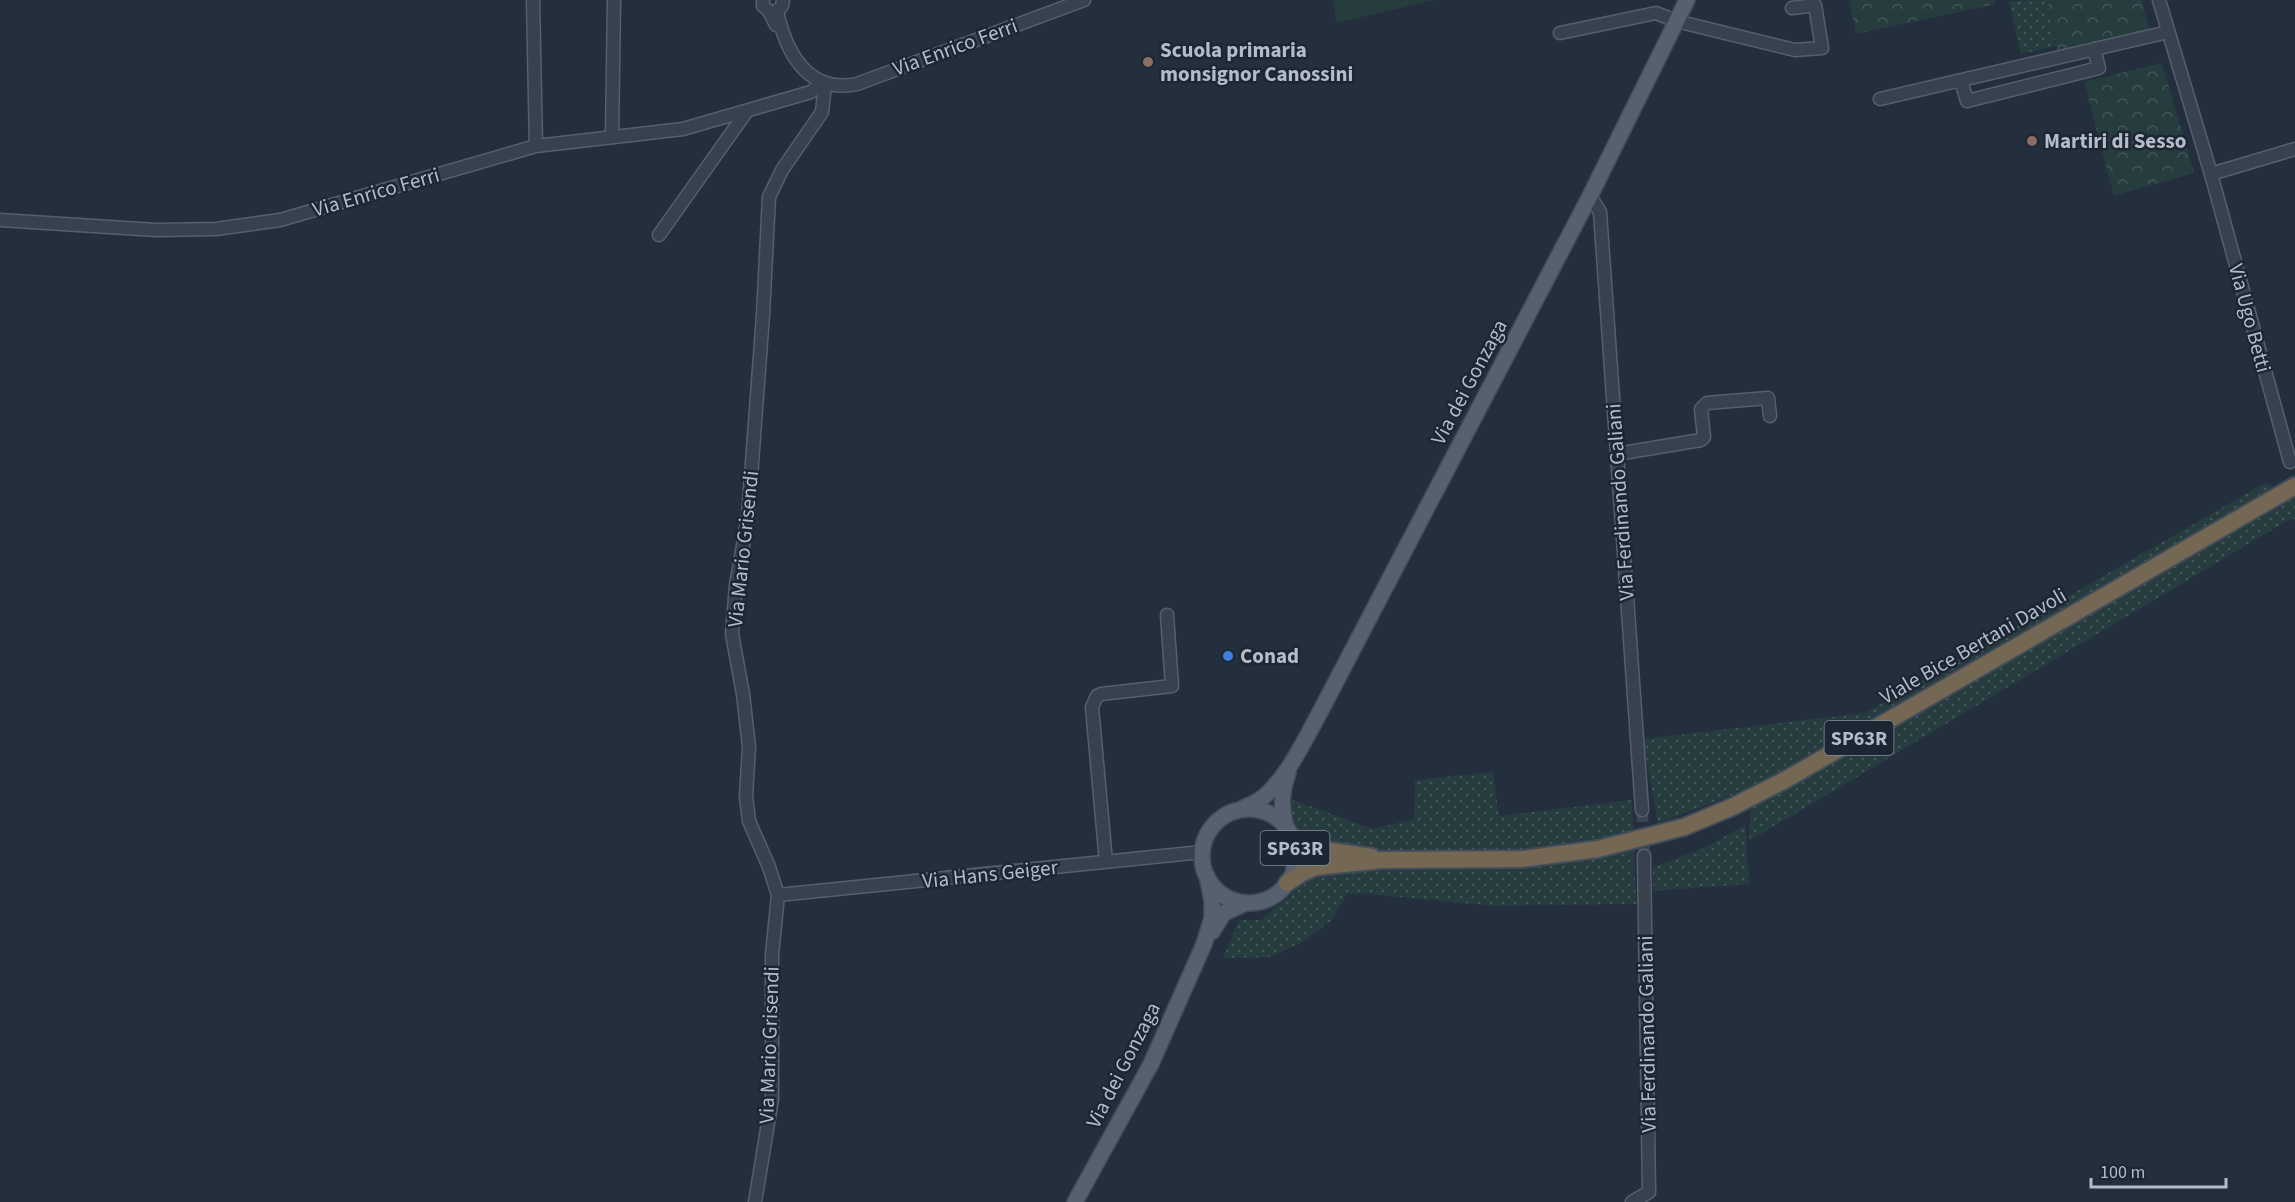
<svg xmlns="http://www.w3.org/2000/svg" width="2295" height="1202" viewBox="0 0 2295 1202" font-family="'Source Sans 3',sans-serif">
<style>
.grass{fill:url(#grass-dots)}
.park{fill:url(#park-crowns)}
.garden{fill:#263c3f}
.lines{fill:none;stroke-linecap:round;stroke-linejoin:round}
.minor-tunnel{stroke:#3a4453;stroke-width:12;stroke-dasharray:12 6;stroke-linecap:butt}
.minor-casing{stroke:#565f6c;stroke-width:15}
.major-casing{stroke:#414a57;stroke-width:18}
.highway-casing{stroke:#434c59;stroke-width:20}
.minor{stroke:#38414e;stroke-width:12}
.major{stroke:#56606e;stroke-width:15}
.highway{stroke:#746855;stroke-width:16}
.education-dot{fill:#8d6e63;stroke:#1d2633;stroke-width:2}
.shop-dot{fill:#3f7fe0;stroke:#1d2633;stroke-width:2}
.labels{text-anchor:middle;stroke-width:5;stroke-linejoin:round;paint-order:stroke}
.shield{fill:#1d2633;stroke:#878f9c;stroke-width:1.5}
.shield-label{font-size:20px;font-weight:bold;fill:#b4bcc9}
.street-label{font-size:21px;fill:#b4bcc9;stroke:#1d2633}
.poi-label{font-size:21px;font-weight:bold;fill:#b4bcc9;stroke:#1d2633;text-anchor:start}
</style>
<defs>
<pattern id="grass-dots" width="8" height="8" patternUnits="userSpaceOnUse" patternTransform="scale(1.5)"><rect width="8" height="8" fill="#263c3f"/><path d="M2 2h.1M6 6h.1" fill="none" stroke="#435659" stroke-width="1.8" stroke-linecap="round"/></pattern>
<pattern id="park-crowns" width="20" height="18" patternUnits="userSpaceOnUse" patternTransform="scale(1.5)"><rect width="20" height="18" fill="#263c3f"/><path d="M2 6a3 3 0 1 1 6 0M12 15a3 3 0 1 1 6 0" fill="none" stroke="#435659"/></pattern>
</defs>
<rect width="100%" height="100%" fill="#242f3e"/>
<!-- grass -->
<path class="grass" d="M2047,0L2056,46L2021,54L2009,1Z
M2295,474V519L2287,521L1749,841L1751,805L2281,506L2274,487L1749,789L1658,823L1643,739L1865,713L2265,483L2274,486Z
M1493,772L1499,816L1632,800L1636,904L1493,906L1369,894H1347L1331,921L1301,943L1271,957L1223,958L1239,920H1261L1291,895L1296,882L1319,874L1381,867L1382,850L1294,835L1287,814L1293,800L1373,829L1414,819L1415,780Z
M1745,825L1749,884L1653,891V867L1702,849Z"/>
<!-- park -->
<path class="park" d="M1849,0H1994L1996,4L1856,34Z
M2047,0H2142L2151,36L2059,58Z
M2162,63L2194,173L2114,196L2084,82Z"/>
<!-- garden -->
<path class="garden" d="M1333,0H1435L1336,23Z"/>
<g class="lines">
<!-- minor-tunnel -->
<path class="minor-tunnel" d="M1642,810L1644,856"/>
<defs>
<path id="minor" d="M533,0L536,146
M763,0V6L769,11L776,25
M783,0L782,6L777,11C786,53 808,94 857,84L1084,0
M2159,0L2211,174L2290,462
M1560,33L1656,13L1676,21L1795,50L1822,48L1815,5L1792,8
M1961,81L1967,101L2099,68L2094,49
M1880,99L2168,32
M612,137L614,0
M2211,174L2295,149
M1590,196L1600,212L1642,810
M0,220L156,230L216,229L280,220L536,146L683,129L811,92L822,83
M659,235L747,111
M1617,454L1701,440L1704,437L1701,409L1707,403L1768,398L1770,416
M1106,862L1092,707L1097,696L1101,694L1172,686L1167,615
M778,895L1202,852
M755,1202L772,1099V955L778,895L769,867L749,821L746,796L749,747L743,694L732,634L736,585L748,517L763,315L769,197L782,170L822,112L825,84
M1632,1202L1649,1192L1644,856"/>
<path id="major" d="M1202 856a47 47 0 1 1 94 0a47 47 0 1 1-94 0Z
M1240,810C1247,806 1255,803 1261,799C1286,780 1304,741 1319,714L1590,196L1687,0
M1286,827C1281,807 1281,793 1288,773
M1212,932L1224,913L1246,903
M1075,1202L1151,1064L1204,944L1212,918V901L1207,876"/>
<path id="highway" d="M1293,842L1318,849L1372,857
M1287,883L1302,873L1316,867L1382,860L1522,859L1598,849L1684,827L1732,807L1785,780L2295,486"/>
</defs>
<!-- minor casing -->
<use href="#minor" class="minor-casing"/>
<!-- major casing -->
<use href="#major" class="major-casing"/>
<!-- highway casing -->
<use href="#highway" class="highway-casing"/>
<!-- minor -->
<use href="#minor" class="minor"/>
<!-- major -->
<use href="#major" class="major"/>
<!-- highway -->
<use href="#highway" class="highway"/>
</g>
<!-- markers -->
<g class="education-dot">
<circle cx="1148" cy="62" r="6"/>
<circle cx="2032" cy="141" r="6"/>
</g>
<circle class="shop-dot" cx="1228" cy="656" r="6"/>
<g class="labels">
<!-- shield labels -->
<g class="shield">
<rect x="1824.5" y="721" width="69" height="34" rx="4.5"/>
<rect x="1260.5" y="831" width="69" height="34" rx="4.5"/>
</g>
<g class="shield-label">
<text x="1859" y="745">SP63R</text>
<text x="1295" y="855">SP63R</text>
</g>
<!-- street labels -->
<g class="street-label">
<text transform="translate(955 47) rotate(-20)" y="7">Via Enrico Ferri</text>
<text transform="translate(376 192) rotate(-16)" y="7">Via Enrico Ferri</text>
<text transform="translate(2250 318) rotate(75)" y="7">Via Ugo Betti</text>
<text transform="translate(1469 382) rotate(-62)" y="7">Via dei Gonzaga</text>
<text transform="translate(1620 502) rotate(-94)" y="7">Via Ferdinando Galiani</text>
<text transform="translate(743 549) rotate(-84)" y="7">Via Mario Grisendi</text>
<text transform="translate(1973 646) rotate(-30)" y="7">Viale Bice Bertani Davoli</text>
<text transform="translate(990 874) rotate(-6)" y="7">Via Hans Geiger</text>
<text transform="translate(1647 1034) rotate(-91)" y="7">Via Ferdinando Galiani</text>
<text transform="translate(769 1045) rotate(-88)" y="7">Via Mario Grisendi</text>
<text transform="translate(1123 1065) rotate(-63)" y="7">Via dei Gonzaga</text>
</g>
<!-- poi labels -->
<g class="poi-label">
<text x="1160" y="57">Scuola primaria<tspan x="1160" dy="24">monsignor Canossini</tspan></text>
<text x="2044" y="148">Martiri di Sesso</text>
<text x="1240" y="663">Conad</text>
</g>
</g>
<!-- scale -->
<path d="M2091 1178v9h135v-9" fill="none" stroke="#b4bcc9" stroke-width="3"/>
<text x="2100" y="1178" font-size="18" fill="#b4bcc9" stroke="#1d2633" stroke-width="4.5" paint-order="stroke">100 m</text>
</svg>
